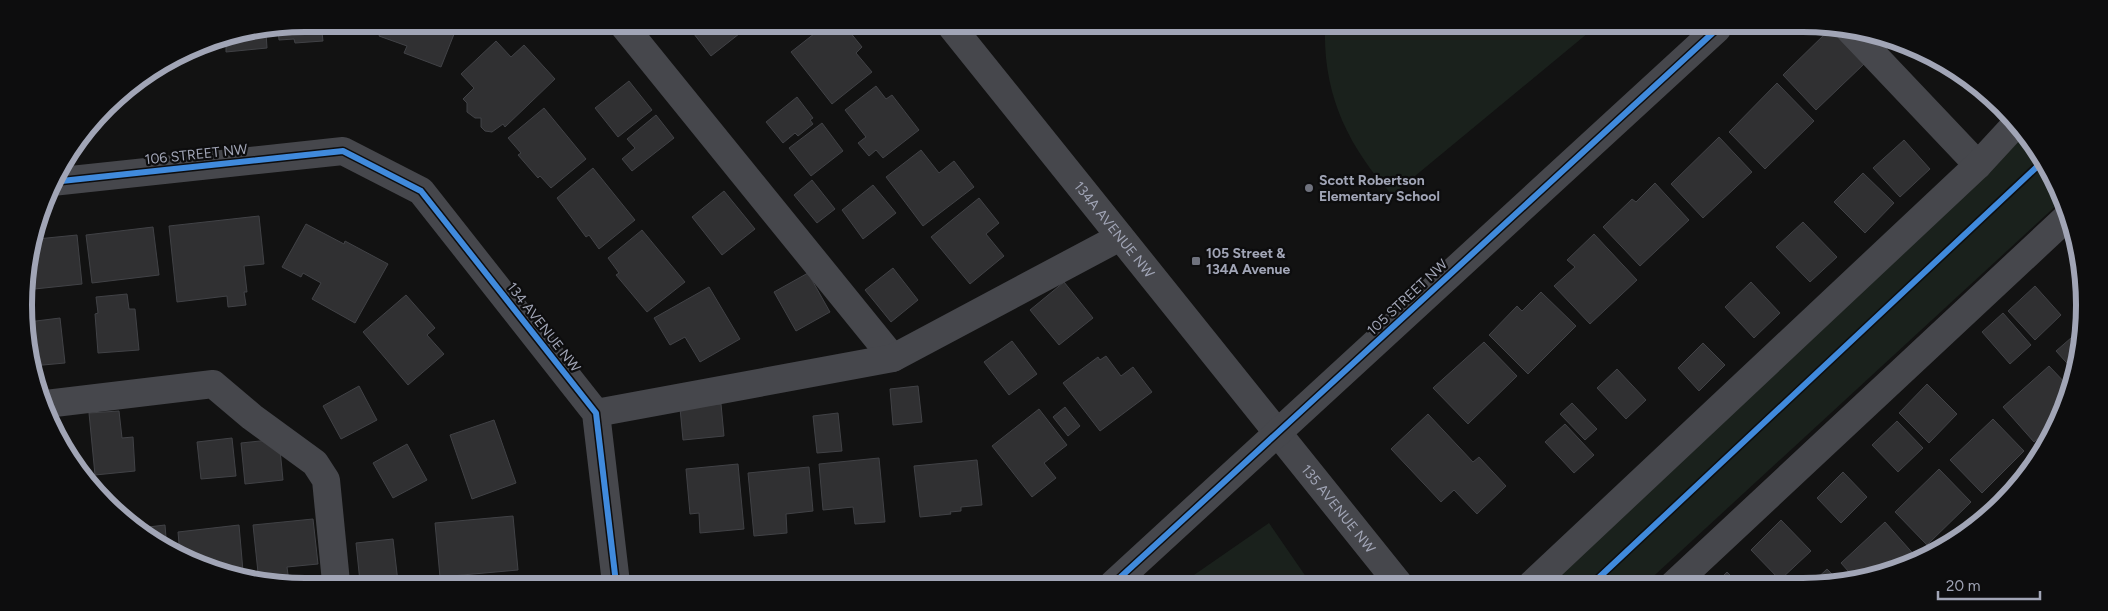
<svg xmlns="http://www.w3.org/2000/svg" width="2108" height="611" viewBox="0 0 2108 611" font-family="Figtree,sans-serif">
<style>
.green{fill:#1a211c}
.building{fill:#303032;stroke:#414246}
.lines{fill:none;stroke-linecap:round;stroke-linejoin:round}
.minor{stroke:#46474c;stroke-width:28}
.cycleway-casing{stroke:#0d0d0e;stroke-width:9}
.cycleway{stroke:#408adc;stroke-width:6}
.poi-dot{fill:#6f727d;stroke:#0d0d0e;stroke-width:2}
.labels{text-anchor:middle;stroke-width:4.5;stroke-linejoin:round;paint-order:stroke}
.street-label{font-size:14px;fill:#a1a5b6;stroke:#0d0d0e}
.poi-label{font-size:14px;font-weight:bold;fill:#a1a5b6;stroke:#0d0d0e;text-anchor:start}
.rim{fill:none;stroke:#a1a5b6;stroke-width:6}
</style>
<rect width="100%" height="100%" fill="#121212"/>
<!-- green -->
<path class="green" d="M1325,27L1588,28V33L1392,195C1348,146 1323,95 1325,27Z
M2019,131L2037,149L2059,203L1644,585L1512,584Z
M1269,523L1311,584H1181Z"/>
<!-- building -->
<path class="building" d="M306,24H321L323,41L295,43L294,39L279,40L278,29Z
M383,24H458L441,67L404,53L407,46L379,36Z
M687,25H740L744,30L711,56Z
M775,25H791L781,33Z
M824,26H845L862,47L856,53L872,72L832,104L791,52Z
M1830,29L1864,64L1816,110L1783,75Z
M266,32L267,48L226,52V45L203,47V44Z
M496,41L511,57L524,45L555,79L505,127L503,124L492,132L485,131L481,127V118H475L467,112V103L463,99L474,88L461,74Z
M196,46L197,55L180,56Z
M1965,78L1994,106L1990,109L1963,79Z
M629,81L652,110L618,137L595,108Z
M1777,83L1814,121L1765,169L1729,132Z
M876,86L886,99L892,95L919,130L883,158L876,150L869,156L858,143L866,137L845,110Z
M797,97L813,118L810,120L813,124L798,136L795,133L783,143L766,122Z
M544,108L586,159L551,188L540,176L538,178L518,155L521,153L508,138Z
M656,115L674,138L632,171L622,159L635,148L627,139Z
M822,123L843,151L811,176L789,148Z
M1719,137L1752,172L1703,218L1671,184Z
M1904,140L1930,169L1900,197L1873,168Z
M921,150L939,173L954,161L974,187L923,226L886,177Z
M593,168L635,220L599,249L589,235L586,237L557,198Z
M1863,173L1894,203L1865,233L1834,202Z
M812,180L835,209L817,223L794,195Z
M1655,183L1689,220L1640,266L1603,227L1632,199L1636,202Z
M873,185L896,213L863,239L842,210Z
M724,191L755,229L722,255L692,217Z
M979,198L999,223L986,234L1004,256L970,284L931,237Z
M259,216L264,264L244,266L247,292H244L246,305L228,307L227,296L177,302L169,226Z
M1803,222L1837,257L1810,282L1776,247Z
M306,224L344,244L345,241L388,264L355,323L312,299L321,283L303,273L301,277L282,267Z
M153,227L159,275L92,283L86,235Z
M642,230L685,282L647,312L616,275L619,273L608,258Z
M1594,234L1637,280L1590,324L1554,286L1575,267L1567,260Z
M77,235L82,284L25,290L37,239Z
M893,268L918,300L891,322L865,290Z
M808,273L830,312L796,331L774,292Z
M1064,282L1093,318L1059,345L1030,310Z
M1751,282L1780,313L1754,338L1725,307Z
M2035,286L2061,315L2035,340L2008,311Z
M709,287L740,339L700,362L685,337L670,345L654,318Z
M1541,292L1576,326L1528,374L1489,335L1517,306L1522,311Z
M127,294L129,309H135L139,350L98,353L95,314L98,313L96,297Z
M406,295L435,328L427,335L444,354L408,385L363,332Z
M2003,313L2031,345L2010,364L1982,332Z
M60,318L65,363L32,366L28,322Z
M2079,331V360L2075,372L2056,351Z
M1012,341L1037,374L1009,395L984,362Z
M1484,342L1517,376L1468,424L1433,388Z
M1703,343L1725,365L1699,391L1678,368Z
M1106,356L1121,376L1133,367L1152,392L1100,431L1063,383L1098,357L1100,360Z
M2049,366L2069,387L2056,422L2034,442L2003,407Z
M1617,369L1646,400L1626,419L1597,388Z
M1927,384L1957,414L1929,443L1899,413Z
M359,386L377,420L341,439L323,406Z
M918,386L922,422L893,425L890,389Z
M1572,403L1597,429L1585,440L1560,414Z
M721,404L724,436L683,440L680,408Z
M1065,407L1080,426L1068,436L1053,417Z
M1039,409L1067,445L1044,463L1056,478L1032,497L992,446Z
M119,411L122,438L133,437L135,471L95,475L89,413Z
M838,413L842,451L817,453L813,416Z
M1428,414L1473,462L1479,457L1506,486L1477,514L1454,490L1441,502L1391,449Z
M1993,419L2024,451L1982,493L1950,460Z
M494,420L516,483L472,499L450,435Z
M1897,421L1923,448L1898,472L1872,445Z
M1565,424L1594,455L1574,473L1545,442Z
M232,438L236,476L201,479L197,442Z
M279,439L283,480L245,484L241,443Z
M407,444L427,480L393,498L373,463Z
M879,458L885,522L855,524L853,507L823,510L819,464Z
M977,460L982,505L961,507V511L950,512L951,514L920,517L914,466Z
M738,464L744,529L700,533L699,513L690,514L686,469Z
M809,467L813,511L786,514L787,533L754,536L748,473Z
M1939,469L1971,502L1927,545L1895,512Z
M1843,472L1867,497L1841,523L1817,498Z
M513,516L518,570L440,577L435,523Z
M313,519L318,564L287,567L289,582H259L253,525Z
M1781,520L1811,551L1780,580L1751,550Z
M1885,522L1917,558L1908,566L1856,580L1841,563Z
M165,525L167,550L140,528Z
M239,525L243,571L227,573L180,555L178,532Z
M393,539L398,582H360L356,543Z
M1827,569L1842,584L1810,585Z
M1727,572L1740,585H1714Z"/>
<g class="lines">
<!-- minor -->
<g class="minor">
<path d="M623,25L893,358"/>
<path id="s1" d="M951,26L1399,584"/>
<path d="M1849,29L1978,165"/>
<path d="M52,182L343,151L421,191L596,413L616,583"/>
<path d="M46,404L213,384L252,417L315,463L326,480L336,582"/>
<path d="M596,413L893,358L1120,237"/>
<path d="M1113,584L1717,29"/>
<path d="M1532,584L1978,165L2014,126"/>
<path d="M1673,585L2066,218"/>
</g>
<defs>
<path id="cycleway" d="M52,182L343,151L421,191L596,413L616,583
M1113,584L1717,29
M1592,584L2042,162"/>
</defs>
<!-- cycleway casing -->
<use href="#cycleway" class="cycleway-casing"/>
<!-- cycleway -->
<use href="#cycleway" class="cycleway"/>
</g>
<!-- markers -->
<g class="poi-dot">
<circle cx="1309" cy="188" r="5"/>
<rect x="1191" y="256" width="10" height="10" rx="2.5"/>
</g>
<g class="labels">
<!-- street labels -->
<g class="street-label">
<text transform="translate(196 154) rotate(-6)" y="5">106 STREET NW</text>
<text dy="5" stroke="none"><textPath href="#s1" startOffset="261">134A AVENUE NW</textPath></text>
<text transform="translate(1407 297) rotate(-43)" y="5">105 STREET NW</text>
<text transform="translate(544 327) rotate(52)" y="5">134 AVENUE NW</text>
<text dy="5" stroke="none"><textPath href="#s1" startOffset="619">135 AVENUE NW</textPath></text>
</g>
<!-- poi labels -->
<g class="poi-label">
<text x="1319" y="185">Scott Robertson<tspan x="1319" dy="16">Elementary School</tspan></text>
<text x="1206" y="258">105 Street &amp;<tspan x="1206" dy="16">134A Avenue</tspan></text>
</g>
</g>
<!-- crop -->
<path d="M0 0H2108V611H0ZM305 32H1803A273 273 0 0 1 2076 305V305A273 273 0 0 1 1803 578H305A273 273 0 0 1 32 305V305A273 273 0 0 1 305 32Z" fill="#0d0d0e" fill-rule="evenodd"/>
<path class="rim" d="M305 32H1803A273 273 0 0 1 2076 305V305A273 273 0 0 1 1803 578H305A273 273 0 0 1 32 305V305A273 273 0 0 1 305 32Z"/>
<!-- scale -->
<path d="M1938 591v8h102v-8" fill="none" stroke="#a1a5b6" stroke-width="2.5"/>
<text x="1946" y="591" font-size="15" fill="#a1a5b6" stroke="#0d0d0e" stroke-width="4" paint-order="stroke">20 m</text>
</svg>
